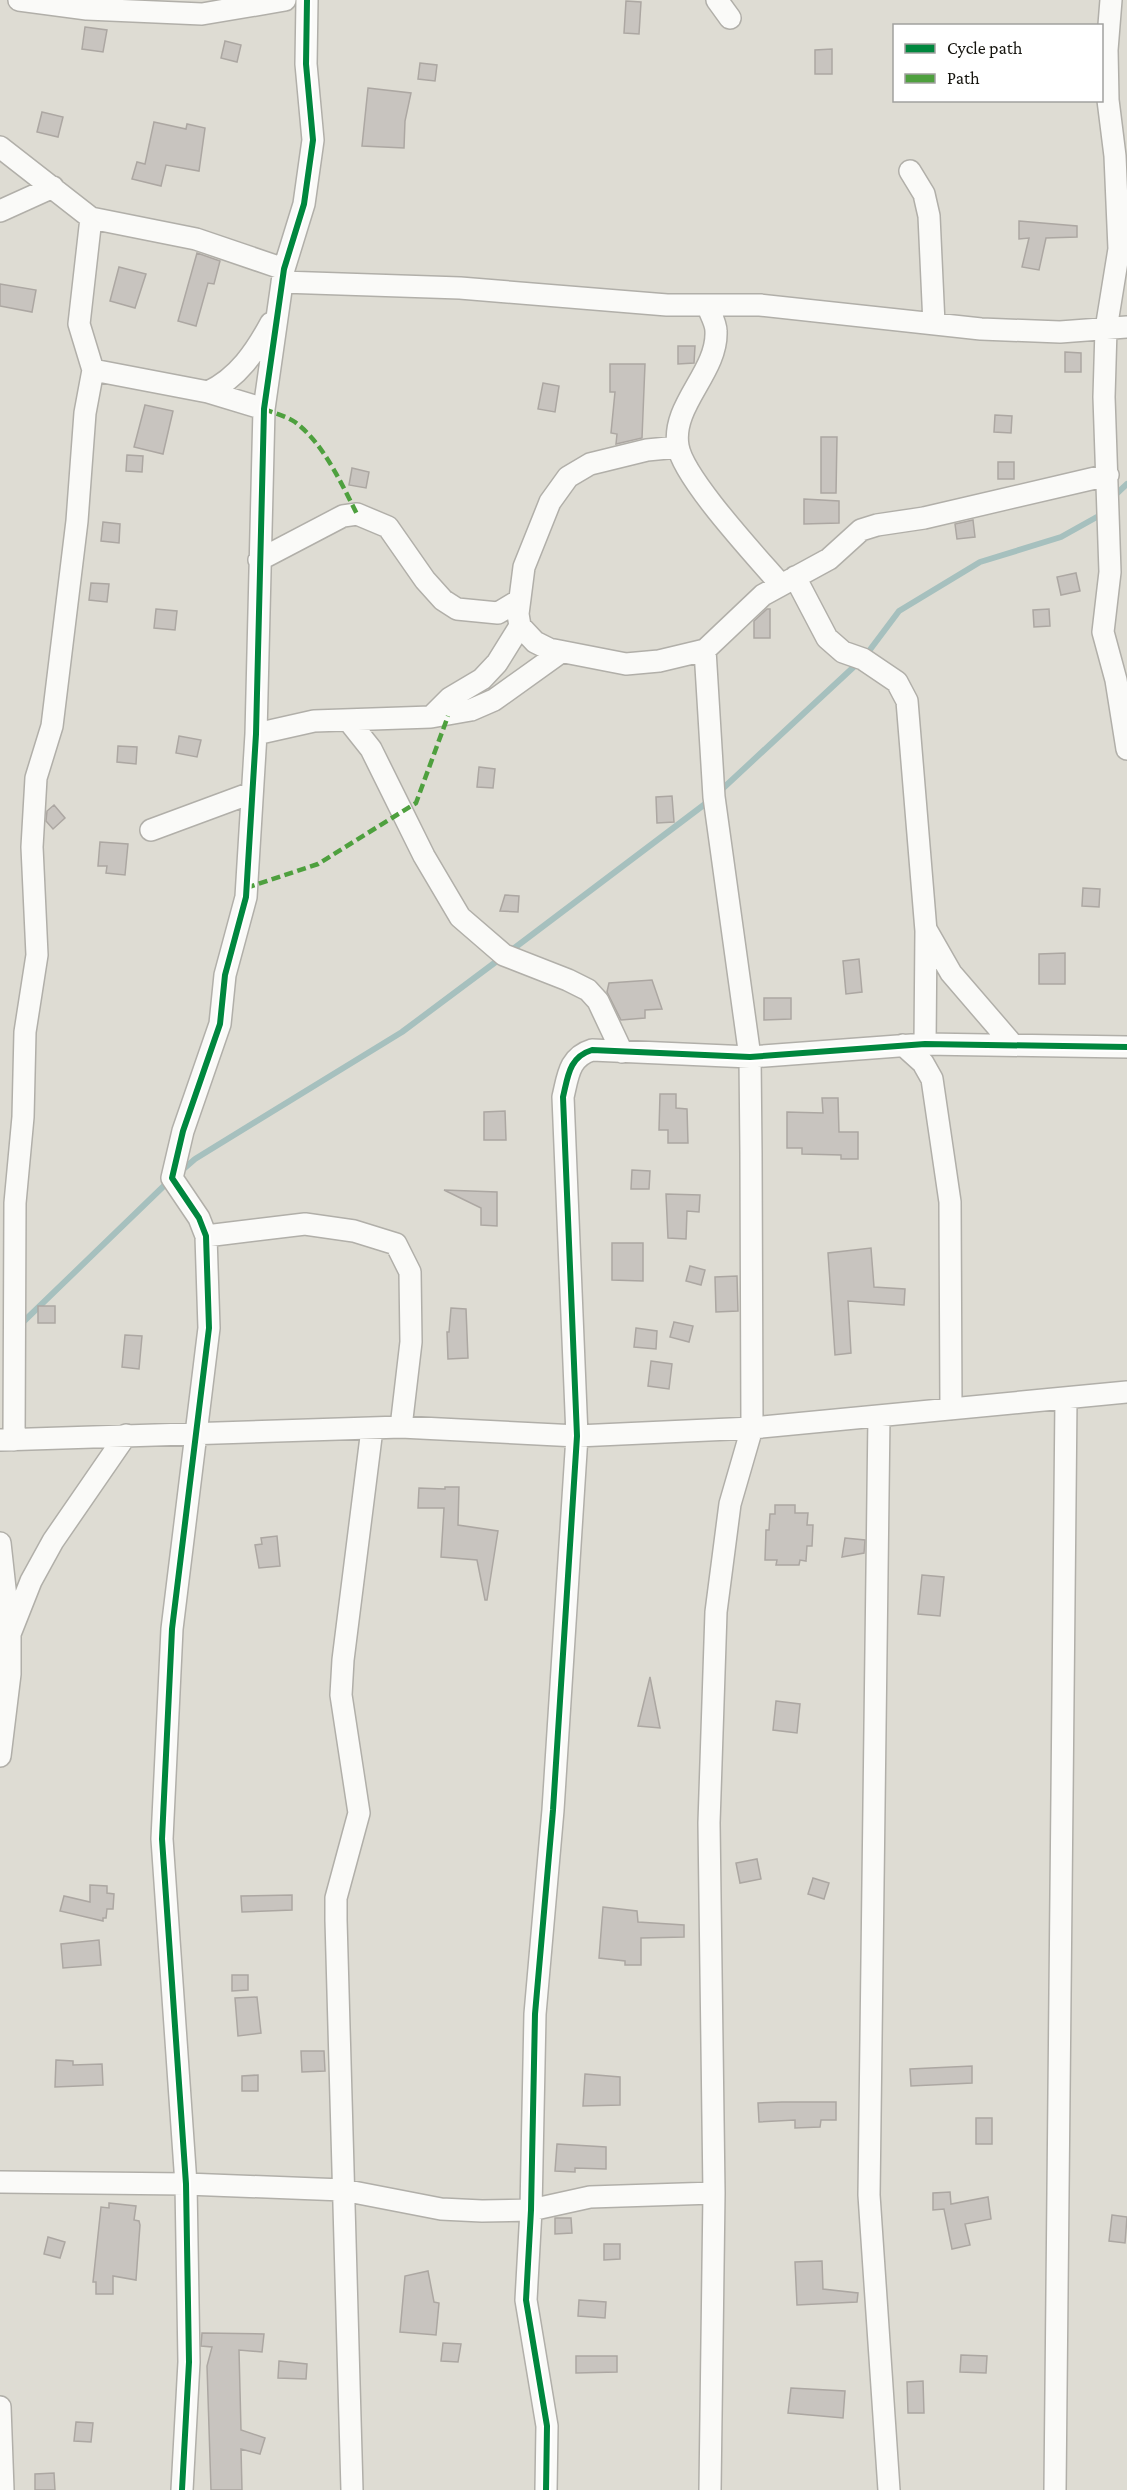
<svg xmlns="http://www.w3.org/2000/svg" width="1127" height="2490" viewBox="0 0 1127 2490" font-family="'Crimson Pro',serif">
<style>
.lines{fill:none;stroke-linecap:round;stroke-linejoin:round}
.stream{stroke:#a6c0be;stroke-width:6}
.building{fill:#c8c4bf;stroke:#aca7a2;stroke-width:1.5}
.minor-casing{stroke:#b1afa9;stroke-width:24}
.minor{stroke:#fafaf8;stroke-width:21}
.quiet{stroke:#4ea03e;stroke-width:4.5;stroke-dasharray:9 4.5;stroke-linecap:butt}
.cycleway-casing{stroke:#fff;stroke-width:10}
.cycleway{stroke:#00873e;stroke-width:6}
</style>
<rect width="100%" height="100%" fill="#dedcd3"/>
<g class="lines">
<!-- stream -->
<path class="stream" d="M1112,498L1127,484
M866,655L899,611L980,562L1061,537L1104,513
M719,792L859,662
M509,952L709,801
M180,1172L195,1159L402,1032L501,958
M20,1325L170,1180"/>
</g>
<!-- building -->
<path class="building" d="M626,1L641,2L639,34L624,33Z
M85,27L107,30L103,52L82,49Z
M225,41L241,45L237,62L221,58Z
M832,49V74H815V50Z
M420,63L437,65L435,81L418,79Z
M368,88L411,93L405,121L404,148L362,146Z
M42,112L63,117L58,137L37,132Z
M154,122L186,129L187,124L205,128L199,171L166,165L161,186L132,179L137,162L145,164Z
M1019,221L1077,226V237L1046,238L1039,270L1022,267L1029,238L1019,239Z
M197,253L220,261L214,284L208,283L196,326L178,321Z
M119,267L146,274L135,308L110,301Z
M0,284L36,290L32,312L0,306Z
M678,346H695L694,363L678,364Z
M1065,352L1081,353V372H1065Z
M610,364H645L642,438L616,444L617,434L611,433L615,392H610Z
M543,383L559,386L555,412L538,409Z
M145,405L173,411L163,454L134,447Z
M995,415L1012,416L1011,433L994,432Z
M821,437H837L836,493H821Z
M127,455L143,456L142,472L126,471Z
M998,462H1014V479H998Z
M352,468L369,472L366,488L349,485Z
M804,499L839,501V523L804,524Z
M973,520L975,537L957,539L955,524Z
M103,522L120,524L119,543L101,541Z
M1076,573L1080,591L1061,595L1057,577Z
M91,583L109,584L107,602L89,600Z
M156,609L177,611L175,630L154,628Z
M767,609H770V638H754V621Z
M1049,609L1050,626L1034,627L1033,610Z
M179,736L201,740L197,757L176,753Z
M118,746L137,747L136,764L117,762Z
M479,767L495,769L493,788L477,787Z
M672,796L674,822L657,823L656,797Z
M54,805L65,818L53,829L46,821L47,811Z
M100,842L128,844L125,875L106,873L107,866H98Z
M1083,888L1100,889L1099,907L1082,906Z
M505,895L519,896L518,912L500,911Z
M1065,953V984H1039V954Z
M859,959L862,992L846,994L843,961Z
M652,980L662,1009L645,1010V1018L621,1020L607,992L609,983Z
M764,998H791V1019L764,1020Z
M660,1094H676V1108L687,1109L688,1143H668V1130H659Z
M822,1098H838L839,1132H858V1159H841V1155L802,1154V1148H787V1112L823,1113Z
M505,1111L506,1140H484V1112Z
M632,1170L650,1171L649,1189H631Z
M444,1190L497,1192V1226L481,1225V1208Z
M666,1194L700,1195L699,1212L687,1211L686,1239L668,1238Z
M612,1243H643V1281L612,1280Z
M871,1248L874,1287L905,1289L904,1305L848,1301L851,1353L835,1355L828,1253Z
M690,1266L705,1270L701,1285L686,1281Z
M737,1276L738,1311L716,1312L715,1277Z
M38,1306H55V1323H38Z
M451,1308L466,1309L468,1358L448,1359L447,1332H449Z
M674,1322L693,1326L689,1342L670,1337Z
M636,1328L657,1331L656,1349L634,1347Z
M125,1335L142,1336L139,1369L122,1367Z
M651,1361L672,1364L669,1389L648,1386Z
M445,1487H459L458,1525L498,1531L487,1600H485L477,1560L441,1557L444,1508H418L419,1488L445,1489Z
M775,1505H795V1513H808L807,1525H813L812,1546H807L806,1561L800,1560L799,1565H776L777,1560H765L766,1530H769L770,1514H775Z
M277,1536L280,1566L259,1568L255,1545L262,1544L261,1538Z
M845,1538L865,1540L864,1553L842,1557Z
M922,1575L944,1577L940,1616L918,1614Z
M650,1677L660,1728L638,1726Z
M776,1701L800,1704L797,1733L773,1730Z
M757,1859L761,1879L740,1883L736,1863Z
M813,1878L829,1883L824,1899L808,1894Z
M90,1885L107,1886V1893L114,1894L113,1909H107L106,1918H103V1921L60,1911L64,1896L90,1902Z
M292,1895V1910L242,1912L241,1896Z
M603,1907L637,1911L638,1922L684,1925V1937L641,1938V1965H625V1961L599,1958Z
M99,1940L101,1965L63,1968L61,1944Z
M232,1975H248V1990L232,1991Z
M257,1997L261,2033L238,2036L235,1998Z
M301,2051H324L325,2071L302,2072Z
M56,2060L73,2061V2065L102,2064L103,2085L55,2087Z
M972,2066V2083L911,2086L910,2069Z
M585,2074L620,2077V2105L583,2106Z
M258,2075V2091H242V2076Z
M782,2102H836V2120H821L820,2127L795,2128V2120L759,2122L758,2103Z
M976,2118H992V2144H976Z
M557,2144L606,2147V2169L575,2168V2172L555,2171Z
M950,2192L951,2204L988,2197L991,2219L965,2224L970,2245L952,2249L944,2209L933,2210V2193Z
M109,2203L136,2206L134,2220L139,2221L140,2225L136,2280L113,2276V2294H96V2282H93L101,2207L109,2208Z
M1112,2215L1127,2217L1125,2243L1109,2241Z
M555,2218H571L572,2233L555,2234Z
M48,2237L65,2242L60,2258L44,2254Z
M604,2244H620V2259L604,2260Z
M822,2261L823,2289L858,2293L857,2302L797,2305L795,2262Z
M428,2271L434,2302L439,2303L436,2335L400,2332L405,2276Z
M579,2300L606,2302L605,2318L578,2316Z
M202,2333L264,2334L262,2352L239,2350L241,2430L265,2438L260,2454L241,2449L242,2490H211L207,2366L212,2347L201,2346Z
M443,2343L461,2344L458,2362L441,2361Z
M961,2355L987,2356L986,2373L960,2372Z
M576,2356H617V2372L576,2373Z
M279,2361L307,2364L306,2379L278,2378Z
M923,2381L924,2413H908L907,2382Z
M791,2388L845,2391L843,2418L788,2413Z
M76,2422L93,2423L91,2442L74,2441Z
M54,2473L55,2490H35V2474Z"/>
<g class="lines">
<defs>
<path id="minor" d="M19,0L87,9L202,14L285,0
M717,0L730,18
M1111,0L1107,50L1108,100L1115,156L1119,249L1106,329L1104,397L1110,572L1103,632L1116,680L1127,749
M0,147L91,218L196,239L284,269
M910,171L924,194L929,216L934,324
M0,211L53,187
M91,218L79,324L93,370L208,392L264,409
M282,282L460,288L667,305H760L981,329L1060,332L1127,327
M707,305C710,313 716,323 716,331C718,372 671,405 678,446C683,478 757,557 781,585
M208,392C238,378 256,351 271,323
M678,447L647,450L590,464L568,477L550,502L524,567L518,614L520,626L535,642L549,649L626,664L659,661L705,650L763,595L829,559L861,530L877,525L924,518L1108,475
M259,560L343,516L357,514L388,527L425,580L443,600L457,609L498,613L518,601
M795,577L827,638L843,652L863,659L897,682L907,701L926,931L925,1044
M705,650L714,797L750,1057L751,1154L752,1428L730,1504L716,1612L709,1823L714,2193L710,2490
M431,717L450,698L482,679L497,663L520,626
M348,720L371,749L424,856L460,917L504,955L568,980L588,990L598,1001L622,1052
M256,734L314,721L431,717L471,710L494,700L561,652
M151,830L251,793
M927,931L951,973L1013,1045
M903,1045L923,1063L932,1079L950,1202L951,1409
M206,1236L305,1224L354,1231L396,1244L410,1272L411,1342L401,1427
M879,1416L869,2195L889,2490
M0,1440L401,1427L577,1436L752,1428L1127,1392
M14,1440L15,1203L23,1117L25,1032L37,955L32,847L36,778L52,726L77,521L85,413L93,370
M0,1543L10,1634V1674L0,1756
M10,1634L31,1581L53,1541L126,1435
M0,2182L186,2184L343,2190L441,2209L482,2211L531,2210L590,2197L714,2193
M0,2407L3,2490
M182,2490L189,2362L186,2184L162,1839L172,1629L209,1328L206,1236L199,1218L172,1178L183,1131L220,1024L225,975L246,897L256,734L264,409L284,269L304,204L313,140L306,64L307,0
M352,2490L336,1920V1898L359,1813L341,1695L343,1660L372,1429
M546,2490L547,2426L526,2300L531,2210L535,2014L553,1810L577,1436L563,1097C568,1076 569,1057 592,1050L750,1057L925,1044L1127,1047
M1055,2490L1066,1399"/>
</defs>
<!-- minor casing -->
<use href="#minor" class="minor-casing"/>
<!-- minor -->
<use href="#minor" class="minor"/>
<!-- quiet -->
<path class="quiet" d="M264,409C274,413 286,416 295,422C324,444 341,483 357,514
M246,888L318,864L416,803L448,716"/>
<defs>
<path id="cycleway" d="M182,2490L189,2362L186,2184L162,1839L172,1629L209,1328L206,1236L199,1218L172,1178L183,1131L220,1024L225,975L246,897L256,734L264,409L284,269L304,204L313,140L306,64L307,0
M546,2490L547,2426L526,2300L531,2210L535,2014L553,1810L577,1436L563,1097C568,1076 569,1057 592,1050L750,1057L925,1044L1127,1047"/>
</defs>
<!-- cycleway casing -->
<use href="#cycleway" class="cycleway-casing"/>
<!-- cycleway -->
<use href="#cycleway" class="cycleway"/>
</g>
<!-- legend -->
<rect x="893" y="24" width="210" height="78" fill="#ffffff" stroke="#a1a19f" stroke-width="1.5"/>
<rect x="905" y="44" width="30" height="9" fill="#00873e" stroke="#a1a19f" stroke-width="1.5"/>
<text x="947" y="54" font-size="18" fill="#15140e">Cycle path</text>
<rect x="905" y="74" width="30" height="9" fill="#4ea03e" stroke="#a1a19f" stroke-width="1.5"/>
<text x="947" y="84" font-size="18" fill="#15140e">Path</text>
</svg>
